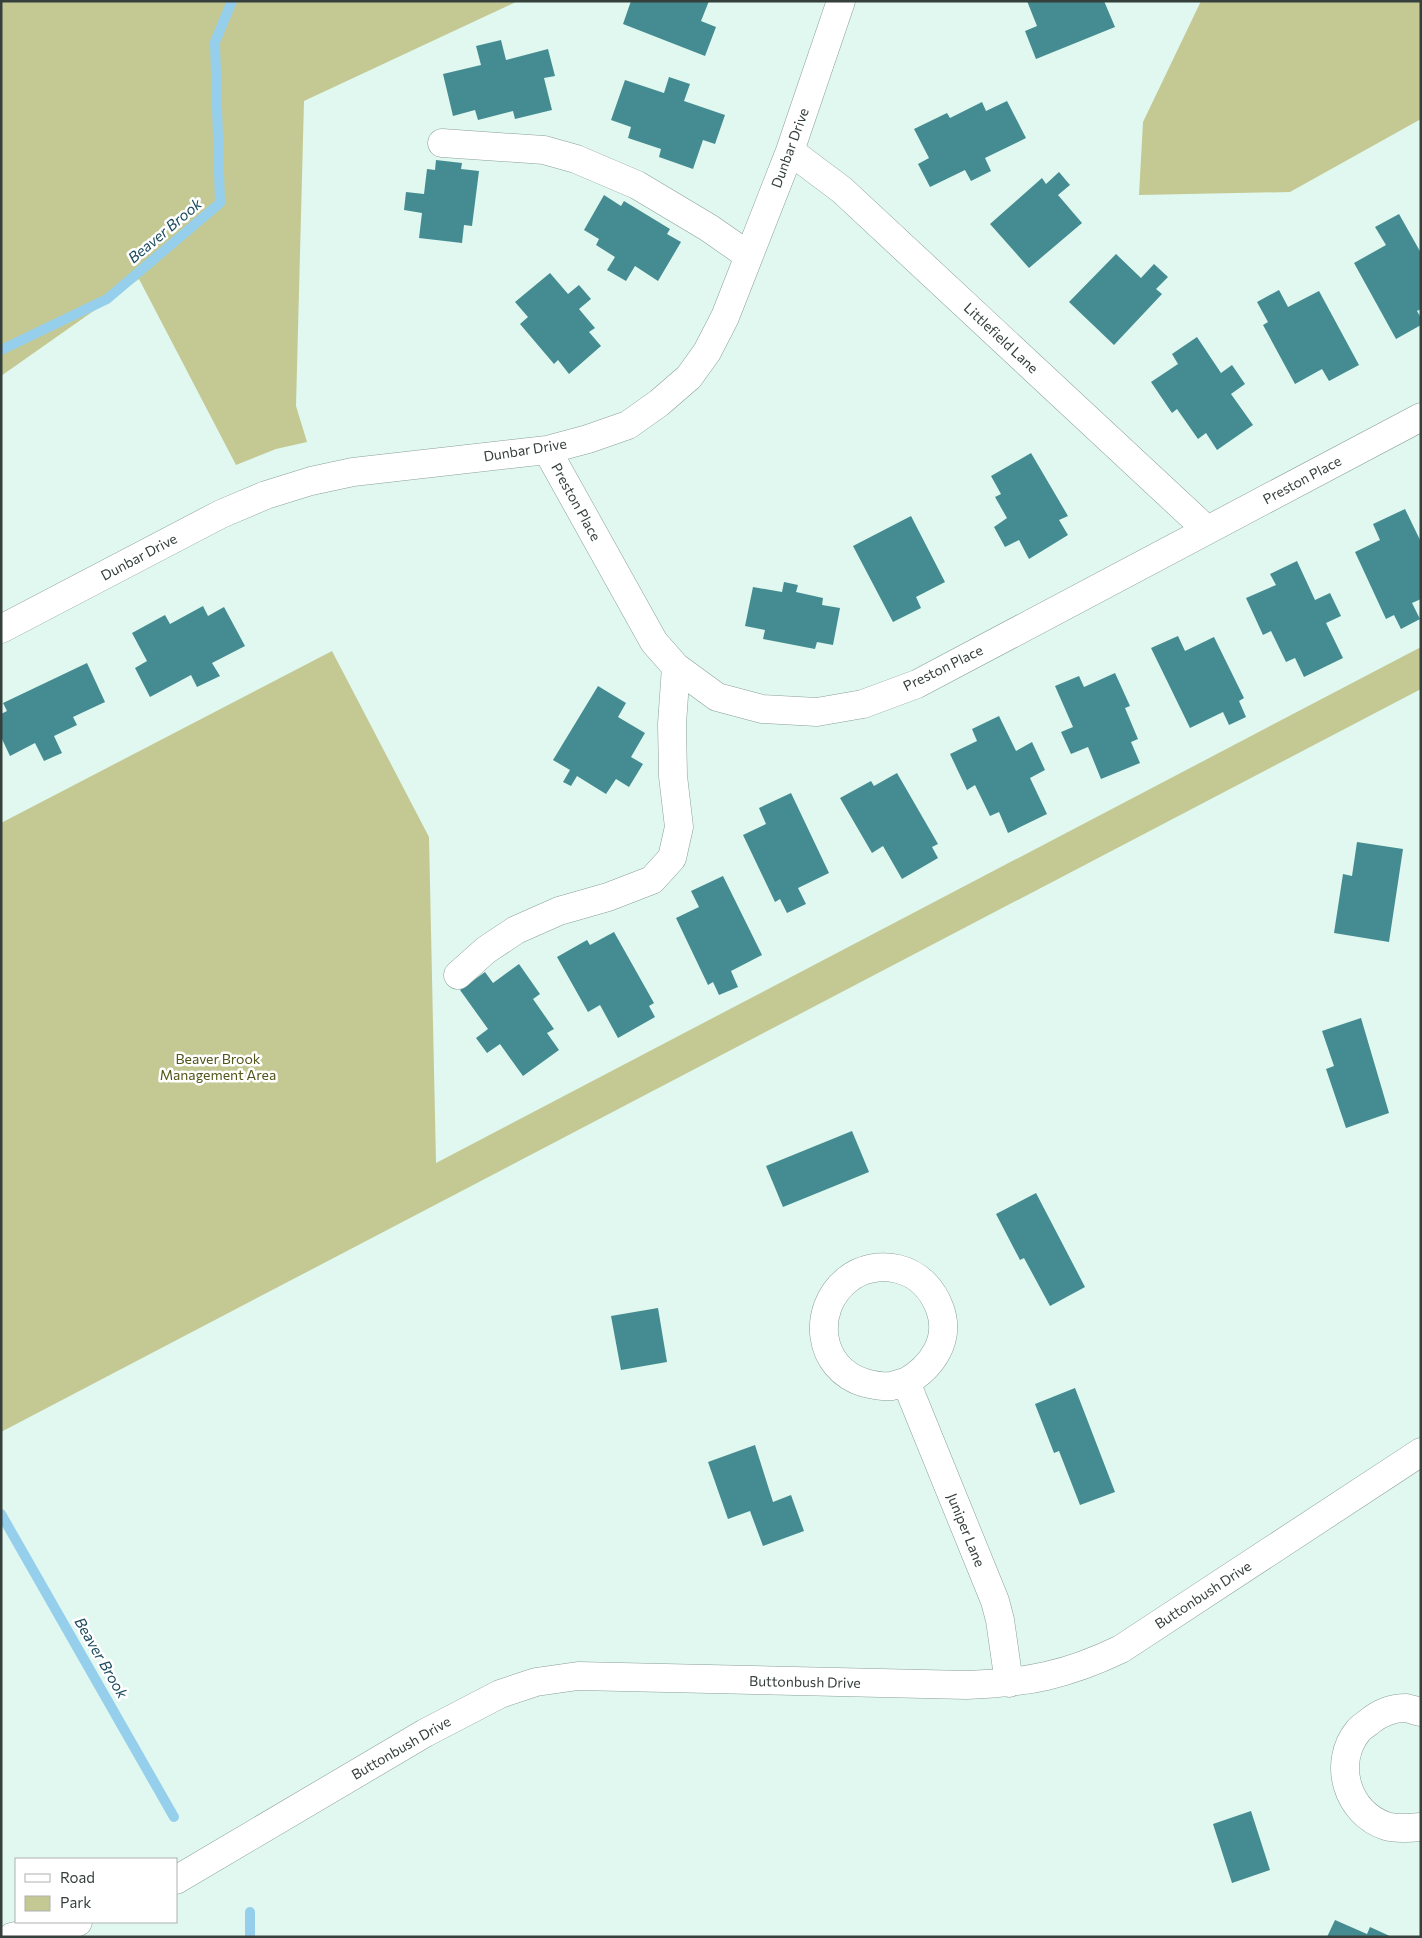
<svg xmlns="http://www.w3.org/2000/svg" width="1422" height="1938" viewBox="0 0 1422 1938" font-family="Commissioner,sans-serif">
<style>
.green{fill:#c4c994}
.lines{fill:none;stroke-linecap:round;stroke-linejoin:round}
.stream{stroke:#95cfec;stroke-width:10}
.building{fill:#448c91}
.minor-casing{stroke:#8aa098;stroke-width:29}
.minor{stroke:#fff;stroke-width:28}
.labels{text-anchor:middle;stroke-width:5;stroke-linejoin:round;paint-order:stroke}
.street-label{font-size:14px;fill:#353f3b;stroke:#fff}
.park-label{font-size:14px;fill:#515518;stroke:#fff}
.water-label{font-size:15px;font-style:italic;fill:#1a495e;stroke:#fff}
</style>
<rect width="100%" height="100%" fill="#e0f8ef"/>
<!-- green -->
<path class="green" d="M1,1H518L304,101L296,406L307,442L276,449L236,465L139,279L1,376Z
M1201,1H1421V119L1290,192L1139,195L1143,122Z
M1421,647V689L1,1432V823L332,651L429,837L436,1163Z"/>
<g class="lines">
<!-- stream -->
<path class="stream" d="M1,350L107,299L220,203L215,42L232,1
M1,1514L174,1817
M250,1912V1937"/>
</g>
<!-- building -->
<path class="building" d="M631,1H709L701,21L716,27L705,56L623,24Z
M1027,1H1104L1115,27L1036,59L1025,31L1037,26Z
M501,40L506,60L548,49L555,76L544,78L552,110L515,119L513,111L478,120L475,110L453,116L443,74L481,65L476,46Z
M669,77L690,84L684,101L725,115L715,144L703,140L693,169L659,157L661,149L628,138L631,127L611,120L625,80L664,93Z
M1007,101L1026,138L985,158L991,171L971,181L965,170L930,187L918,164L929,158L914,129L947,113L950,118L982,102L986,111Z
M436,160L462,163L461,169L479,171L472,226L464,225L462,243L419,238L422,213L404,210L406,192L424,194L427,169L435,170Z
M1059,172L1070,185L1058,195L1082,223L1029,268L990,224L1042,178L1046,184Z
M604,195L621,206L624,201L670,229L667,234L681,242L658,281L635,266L626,281L607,270L615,257L596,245L599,239L584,230Z
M1399,214L1421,253V309L1417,311L1421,318V325L1396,339L1354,263L1386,245L1375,227Z
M1116,254L1141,278L1154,264L1168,277L1156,289L1162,294L1114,345L1069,302Z
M550,273L568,294L579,285L591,299L579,309L595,328L589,332L601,346L569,374L558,360L554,364L520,324L528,317L515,302Z
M1279,290L1288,307L1319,291L1359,365L1329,381L1322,369L1295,384L1263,325L1268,322L1257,302Z
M1197,337L1221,373L1232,365L1245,384L1231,394L1253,425L1217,450L1206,433L1198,439L1177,409L1172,413L1151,382L1178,364L1172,354Z
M1031,453L1068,516L1059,520L1068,535L1029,559L1019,540L1005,547L994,527L1007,518L995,497L1001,494L991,476Z
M1405,509L1421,542V599L1412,603L1420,619L1401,629L1394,615L1386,619L1355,552L1380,540L1373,524Z
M911,516L945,582L916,597L921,608L893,622L853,546Z
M1297,561L1315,600L1330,593L1341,616L1326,623L1343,658L1304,677L1295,658L1286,662L1271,631L1263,635L1246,598L1276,585L1270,574Z
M784,582L798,585L796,592L823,598L822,605L840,608L833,645L817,642L815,649L763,639L765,630L745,626L753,587L782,592Z
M203,606L208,616L224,607L245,646L212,663L220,676L197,687L191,675L150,697L135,668L147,661L132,633L165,615L170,624Z
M1178,636L1185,651L1214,637L1244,698L1239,701L1246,717L1229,725L1223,712L1190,728L1151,648Z
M87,663L105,702L73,717L77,725L54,736L62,753L44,761L35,743L10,756L1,737V714L7,711L3,703Z
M1115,673L1130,706L1125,708L1138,739L1131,742L1140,763L1101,779L1088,747L1071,754L1061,732L1073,727L1055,686L1079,676L1084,687Z
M598,686L626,703L618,717L645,733L631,757L643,764L629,787L616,779L606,794L577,776L571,786L563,782L570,770L553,760Z
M999,716L1016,751L1032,742L1045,770L1030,778L1047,814L1008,833L999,812L990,816L975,785L967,790L950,754L977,741L972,729Z
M897,773L938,844L932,847L938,858L902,879L883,846L872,853L840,798L871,781L874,786Z
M791,793L829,873L798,888L806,904L787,913L780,899L775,902L743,835L766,824L759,808Z
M1357,842L1403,849L1389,942L1334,933L1343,874L1352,876Z
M723,876L762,955L731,971L738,987L719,995L713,982L708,985L676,918L699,907L691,891Z
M614,932L654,1003L649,1006L655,1017L618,1038L600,1005L588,1012L557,957L587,940L590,945Z
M519,964L540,994L533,999L554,1029L547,1033L559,1050L523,1076L500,1044L487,1053L476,1038L488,1029L460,990L485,972L493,983Z
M1361,1018L1389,1113L1346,1128L1326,1069L1334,1066L1322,1031Z
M852,1131L869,1172L783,1207L766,1166Z
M1036,1193L1085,1287L1050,1306L1024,1258L1020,1260L996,1214Z
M658,1308L667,1362L621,1370L611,1316Z
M1075,1388L1115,1492L1080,1505L1059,1451L1054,1453L1035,1404Z
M755,1445L773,1502L791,1495L804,1531L763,1546L750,1511L728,1519L708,1462Z
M1251,1811L1270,1870L1232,1883L1213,1824Z
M1335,1920L1367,1934L1370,1927L1392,1937H1327Z"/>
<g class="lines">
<defs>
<path id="minor" d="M442,143L544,150L576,159L637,185L709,228L749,256
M790,151L842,190L1207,530
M547,450L654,642L676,667L717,697L762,709L817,712L863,704L917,684L1421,417
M1,629L221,514L266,495L311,481L353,472L547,450L588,439L628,425L659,403L689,377L707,352L725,317L790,151L841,1
M458,975L486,950L516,930L559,911L608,897L652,880L672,858L679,827L673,776L672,724L676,667
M906,1382C901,1383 896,1385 892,1386C883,1387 873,1385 865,1383C817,1369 811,1309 847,1280C861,1268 881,1265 898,1269C919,1274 933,1290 940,1309C951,1340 932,1367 906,1382L995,1601L1000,1620L1009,1683
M1421,1712C1416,1711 1411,1709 1406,1708C1392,1708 1380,1713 1370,1721C1367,1724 1361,1727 1358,1731C1332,1763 1347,1813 1386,1826C1395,1829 1411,1828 1421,1827
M176,1880L425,1733L500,1694L536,1682L578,1676L967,1685C1027,1683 1067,1675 1121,1649L1421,1452
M12,1937L78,1922"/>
</defs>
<!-- minor casing -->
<use href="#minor" class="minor-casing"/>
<!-- minor -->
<use href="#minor" class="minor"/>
</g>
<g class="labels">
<!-- street labels -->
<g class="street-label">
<text transform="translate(790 148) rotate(-70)" y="5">Dunbar Drive</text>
<text transform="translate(1001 338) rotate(43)" y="5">Littlefield Lane</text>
<text transform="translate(525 450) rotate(-9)" y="5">Dunbar Drive</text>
<text transform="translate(1302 480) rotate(-28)" y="5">Preston Place</text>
<text transform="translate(576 502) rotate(61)" y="5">Preston Place</text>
<text transform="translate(139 557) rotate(-28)" y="5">Dunbar Drive</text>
<text transform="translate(943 668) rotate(-26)" y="5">Preston Place</text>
<text transform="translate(966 1530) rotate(68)" y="5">Juniper Lane</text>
<text transform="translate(1203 1595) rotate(-33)" y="5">Buttonbush Drive</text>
<text transform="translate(805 1682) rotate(1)" y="5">Buttonbush Drive</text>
<text transform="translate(401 1748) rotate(-30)" y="5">Buttonbush Drive</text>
</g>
<!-- park labels -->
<g class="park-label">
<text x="218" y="1064">Beaver Brook<tspan x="218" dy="16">Management Area</tspan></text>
</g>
<!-- water labels -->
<g class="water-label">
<text transform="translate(165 231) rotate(-40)" y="5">Beaver Brook</text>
<text transform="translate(101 1658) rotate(60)" y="5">Beaver Brook</text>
</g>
</g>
<!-- border -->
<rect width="1422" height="1938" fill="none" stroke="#353f3b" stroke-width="5"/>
<!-- legend -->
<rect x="15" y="1858" width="162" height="65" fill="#ffffff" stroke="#aeb2b1"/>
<rect x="25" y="1874" width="25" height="8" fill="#ffffff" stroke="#aeb2b1"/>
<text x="60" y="1883" font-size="15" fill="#353f3b">Road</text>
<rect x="25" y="1896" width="25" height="15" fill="#c4c994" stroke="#aeb2b1"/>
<text x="60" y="1908" font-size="15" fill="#353f3b">Park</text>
</svg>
